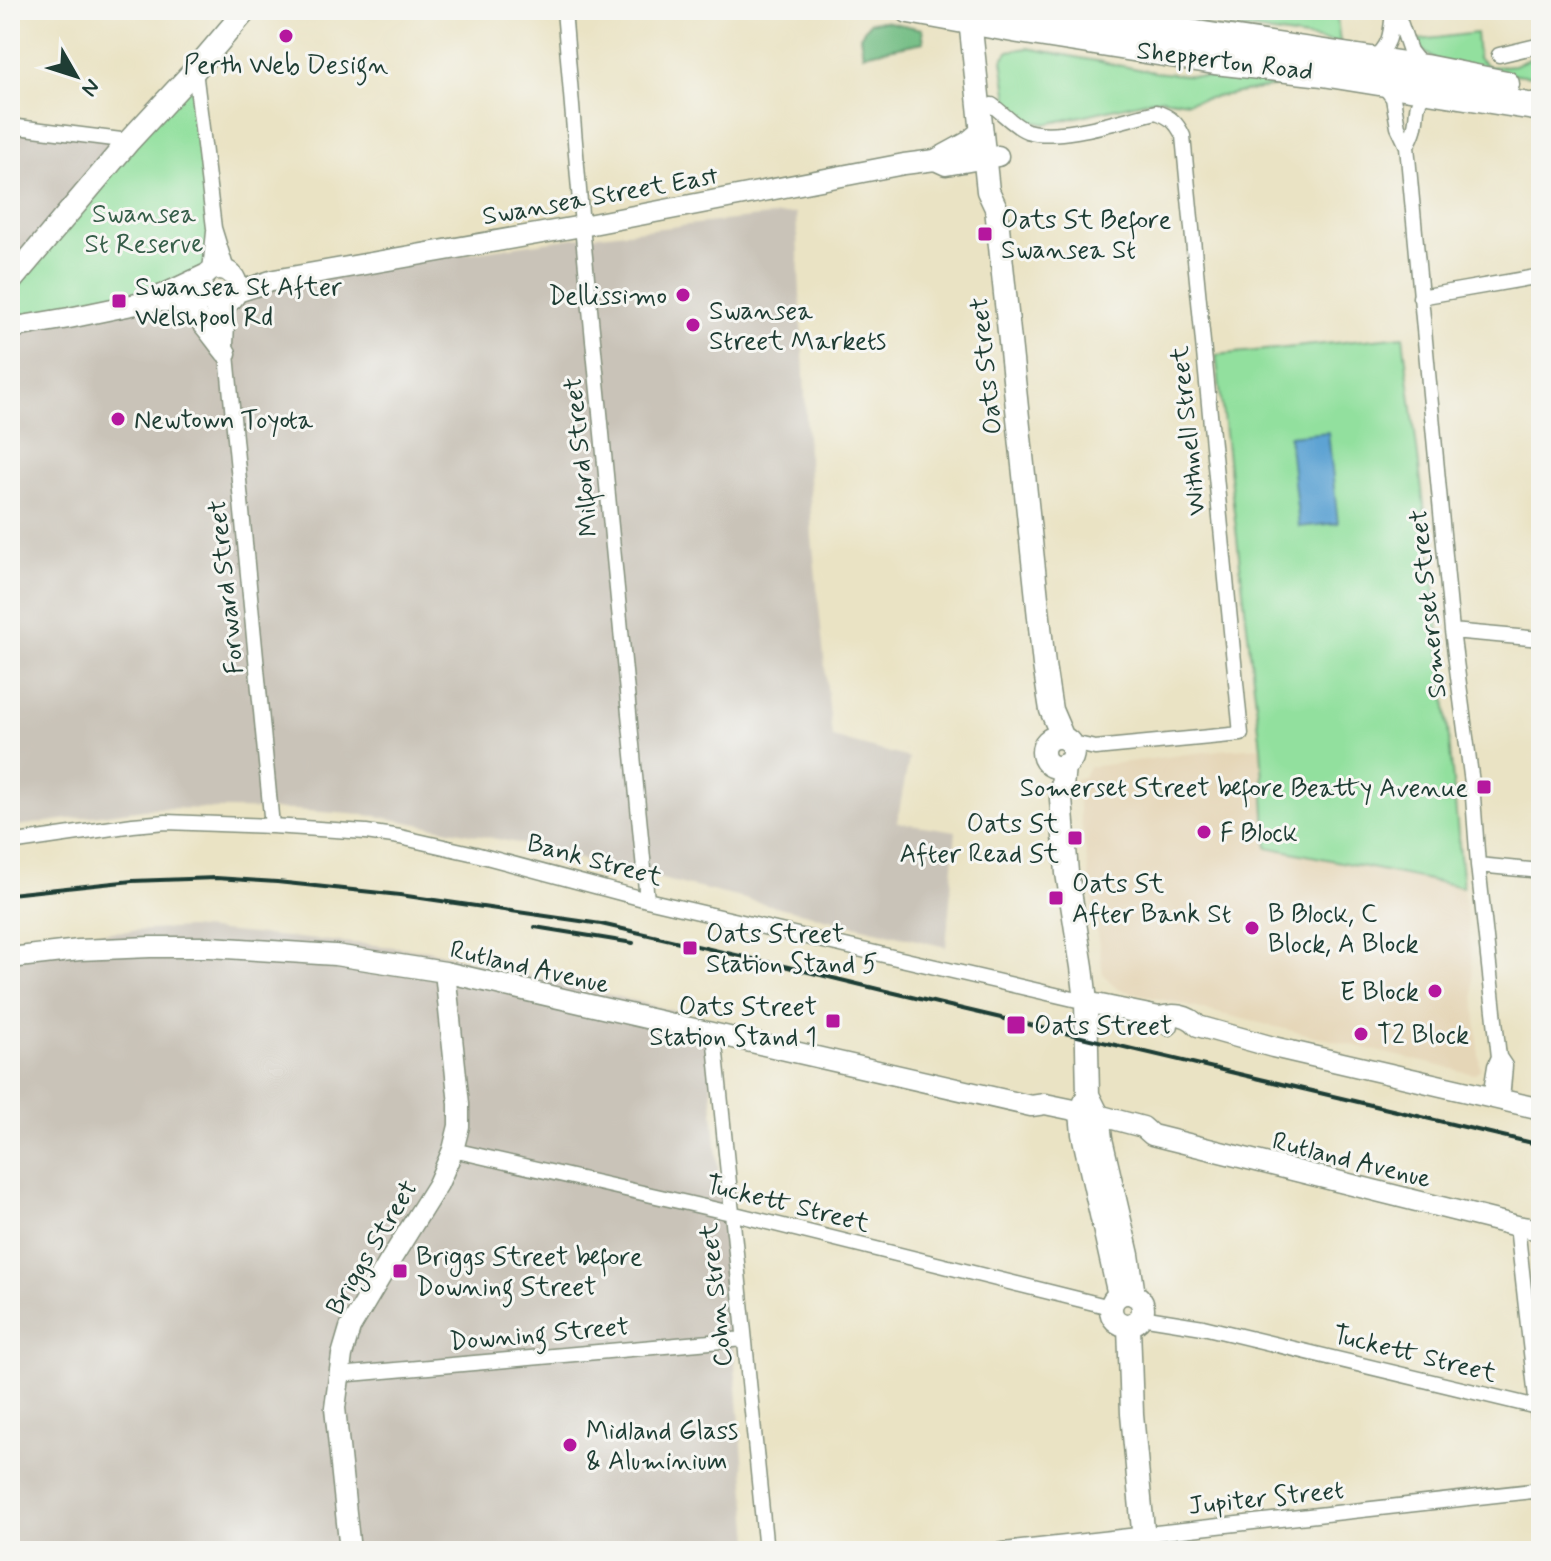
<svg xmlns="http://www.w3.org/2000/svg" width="1551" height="1561" viewBox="0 0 1551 1561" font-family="Mynerve,sans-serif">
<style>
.built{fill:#e5d6b7}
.industrial{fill:#c9c3b8}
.green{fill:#92e09e;stroke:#588e69;stroke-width:2}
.forest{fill:#75be85;stroke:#4a7e5c;stroke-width:2}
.water{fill:#5da3d3;stroke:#3e7084;stroke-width:2}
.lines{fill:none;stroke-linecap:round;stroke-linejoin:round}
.street-casing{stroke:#84907c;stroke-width:17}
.secondary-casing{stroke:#84907c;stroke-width:23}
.primary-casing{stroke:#84907c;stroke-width:25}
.highway-casing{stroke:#84907c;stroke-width:29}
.street{stroke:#fff;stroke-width:14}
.secondary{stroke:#fff;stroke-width:20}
.primary{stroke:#fff;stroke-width:22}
.highway{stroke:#fff;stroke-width:26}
.rail{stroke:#1f3d34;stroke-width:4}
.poi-dot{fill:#b5179e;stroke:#f6f6f2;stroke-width:3}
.labels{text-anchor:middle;stroke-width:6;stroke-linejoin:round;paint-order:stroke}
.street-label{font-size:26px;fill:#1f3d34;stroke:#f6f6f2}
.poi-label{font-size:26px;fill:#1f3d34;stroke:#f6f6f2;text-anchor:start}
.park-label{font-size:26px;fill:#365e49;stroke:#f6f6f2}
</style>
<rect width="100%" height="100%" fill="#f6f6f2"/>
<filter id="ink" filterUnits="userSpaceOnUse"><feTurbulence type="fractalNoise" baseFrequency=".0125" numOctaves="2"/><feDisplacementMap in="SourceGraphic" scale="16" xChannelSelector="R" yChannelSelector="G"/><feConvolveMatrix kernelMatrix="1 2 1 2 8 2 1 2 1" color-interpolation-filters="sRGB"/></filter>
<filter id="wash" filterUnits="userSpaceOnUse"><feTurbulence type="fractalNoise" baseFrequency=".006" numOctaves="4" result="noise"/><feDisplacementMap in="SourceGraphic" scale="32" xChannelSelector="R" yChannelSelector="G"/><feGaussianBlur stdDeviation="1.8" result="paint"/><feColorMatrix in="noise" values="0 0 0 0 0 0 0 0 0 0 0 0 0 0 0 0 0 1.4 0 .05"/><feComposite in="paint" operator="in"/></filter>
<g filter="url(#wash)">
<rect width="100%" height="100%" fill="#eae3c4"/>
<!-- built -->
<path class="built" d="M1261,747L1267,847L1463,887L1471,954L1480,1069L1474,1074L1117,989L1103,974L1075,779L1083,777L1089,767L1219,750Z"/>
<!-- industrial -->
<path class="industrial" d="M10,124L125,134L10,271Z
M796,213L812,537L832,737L909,758L897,822L956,831L946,947L615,868L513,842L376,816L295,810L152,808L10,827V330L219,289L573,238Z
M189,928L427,950L711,1020L707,1040L751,1551H10V946L90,933Z"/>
<!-- green -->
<path class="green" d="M1121,10H1336L1340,43Z
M1476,33L1478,58L1489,67L1514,65L1541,54V77L1496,72L1435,60L1421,49L1419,40Z
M1028,48L1154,72L1226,79H1286L1299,82L1187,102L1161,98L1046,124L1028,121L1009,105L1002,60L1009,51Z
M192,73L212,231L207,274L148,301L10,328V282Z
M1403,336L1436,602L1463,887L1267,847L1261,747L1216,355Z"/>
<!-- forest -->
<path class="forest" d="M884,21L922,29L924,42L863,54L860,36L870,22Z"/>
<!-- water -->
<path class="water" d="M1328,432L1338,523L1299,527L1289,436Z"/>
</g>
<g filter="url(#ink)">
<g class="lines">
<defs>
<path id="street" d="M564,10L582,226L647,900
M1396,10L1410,51L1421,65
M1499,55L1541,45
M1373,59C1391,47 1391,31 1393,11
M195,70L214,228L227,270
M1381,82L1393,98L1398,127L1407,146L1452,631L1472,783L1478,865L1499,1057L1505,1066L1502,1100
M992,105C1003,113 1015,127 1027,131C1060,141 1122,120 1156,112C1171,117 1177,123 1183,136L1241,734L1095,748L1069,742
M10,126L129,141
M1407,146C1410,140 1414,133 1415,126C1419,109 1412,103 1431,90
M210,271L214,232
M1420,297L1541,276
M228,302L226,344L272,826
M212,303L214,317L224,340
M1452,631L1541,639
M10,843L133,825L166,822L272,826L366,832L400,837L475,854L647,900L1086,1002
M1478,865L1541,871
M714,1034L766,1551
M1490,1097L1495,1066L1499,1057
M453,1150L731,1213L1110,1307
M1517,1226L1541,1443
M1141,1317L1203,1327L1537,1407
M339,1375L744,1339
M995,1551L1541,1490"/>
<path id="secondary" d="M935,160L946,165L998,156
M201 287a18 18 0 1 1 36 0a18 18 0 1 1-36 0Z
M237,292L274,280L582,226L904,164L935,160L968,142L981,131
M154,299L207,274
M177,301C199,314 211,335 226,353
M10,328L69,318L151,301H208
M10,958L79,950L150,947H210L335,955L445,972L1031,1106L1045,1104L1098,1115L1143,1127L1152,1135L1517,1226L1541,1230
M1086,1002L1159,1017L1168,1025
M1159,1017C1173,1013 1188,1014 1198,1026L1273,1047L1541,1109
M350,1551L335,1408L342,1355L350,1328L388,1264L438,1184L453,1150L459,1126V1104L445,972"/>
<path id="primary" d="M969,10L988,191L996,208L1044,665L1051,710L1063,738
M10,282L129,141L195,70L246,10
M1043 752a15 15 0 1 1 30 0a15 15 0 1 1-30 0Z
M1064,765L1061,799L1067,873L1082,967L1086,1002L1088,1095L1098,1115L1101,1139L1128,1255L1134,1295
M1088,1095L1081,1112L1083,1134L1119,1295
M1111 1309a16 16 0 1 1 32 0a16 16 0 1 1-32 0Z
M1129,1326L1132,1414L1145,1551"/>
<path id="highway" d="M909,10L1019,30L1215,61L1323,73L1541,108
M1036,10L1425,68L1506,84"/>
</defs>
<!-- street casing -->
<use href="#street" class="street-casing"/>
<!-- secondary casing -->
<use href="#secondary" class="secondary-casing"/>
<!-- primary casing -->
<use href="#primary" class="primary-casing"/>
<!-- highway casing -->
<use href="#highway" class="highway-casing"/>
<!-- street -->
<use href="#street" class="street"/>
<!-- secondary -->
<use href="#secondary" class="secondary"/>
<!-- primary -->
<use href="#primary" class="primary"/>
<!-- highway -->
<use href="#highway" class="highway"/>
<!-- rail -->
<path class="rail" d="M10,894L132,881L216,878L277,882L400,895L601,924L788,967L886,991L1541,1145
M535,927L633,943"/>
</g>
</g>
<!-- markers -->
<g class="poi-dot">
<circle cx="286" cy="36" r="8"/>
<rect x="977" y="226" width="16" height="16" rx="4"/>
<circle cx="683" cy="295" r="8"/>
<rect x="111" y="293" width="16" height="16" rx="4"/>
<circle cx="693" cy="325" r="8"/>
<circle cx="118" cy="419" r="8"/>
<rect x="1476" y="779" width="16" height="16" rx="4"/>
<circle cx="1204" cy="832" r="8"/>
<rect x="1067" y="830" width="16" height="16" rx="4"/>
<rect x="1048" y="890" width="16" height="16" rx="4"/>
<circle cx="1252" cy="928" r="8"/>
<rect x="682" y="940" width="16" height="16" rx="4"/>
<circle cx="1435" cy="991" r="8"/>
<rect x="825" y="1013" width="16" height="16" rx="4"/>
<rect x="1006" y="1015" width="20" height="20" rx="4"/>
<circle cx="1361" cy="1034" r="8"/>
<rect x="392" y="1263" width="16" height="16" rx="4"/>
<circle cx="570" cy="1445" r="8"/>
</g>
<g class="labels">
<!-- street labels -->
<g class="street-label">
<text transform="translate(1225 60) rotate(7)" y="9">Shepperton Road</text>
<text transform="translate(600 195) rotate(-10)" y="9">Swansea Street East</text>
<text transform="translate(985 366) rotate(-96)" y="9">Oats Street</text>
<text transform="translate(1187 431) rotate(-96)" y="9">Withnell Street</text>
<text transform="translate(580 457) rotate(-96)" y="9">Milford Street</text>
<text transform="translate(225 587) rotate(-96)" y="9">Forward Street</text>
<text transform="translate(1427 604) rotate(-96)" y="9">Somerset Street</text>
<text transform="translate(595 859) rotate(15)" y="9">Bank Street</text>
<text transform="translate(530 966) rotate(13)" y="9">Rutland Avenue</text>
<text transform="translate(1352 1159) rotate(14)" y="9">Rutland Avenue</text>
<text transform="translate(788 1203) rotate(14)" y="9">Tuckett Street</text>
<text transform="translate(371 1247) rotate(-59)" y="9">Briggs Street</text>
<text transform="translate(715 1295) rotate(-96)" y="9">Cohn Street</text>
<text transform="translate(539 1333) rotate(-5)" y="9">Downing Street</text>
<text transform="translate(1415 1353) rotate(14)" y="9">Tuckett Street</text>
<text transform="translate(1266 1497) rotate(-6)" y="9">Jupiter Street</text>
</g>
<!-- poi labels -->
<g class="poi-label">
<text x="286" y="73" text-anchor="middle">Perth Web Design</text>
<text x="1001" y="228">Oats St Before<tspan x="1001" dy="30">Swansea St</tspan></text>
<text x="135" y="295">Swansea St After<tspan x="135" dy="30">Welshpool Rd</tspan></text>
<text x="667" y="304" text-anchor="end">Dellissimo</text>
<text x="709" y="319">Swansea<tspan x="709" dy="30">Street Markets</tspan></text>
<text x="134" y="428">Newtown Toyota</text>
<text x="1468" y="796" text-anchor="end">Somerset Street before Beatty Avenue</text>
<text x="1059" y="832" text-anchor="end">Oats St<tspan x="1059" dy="30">After Read St</tspan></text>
<text x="1220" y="841">F Block</text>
<text x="1072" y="892">Oats St<tspan x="1072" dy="30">After Bank St</tspan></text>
<text x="1268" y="922">B Block, C<tspan x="1268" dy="30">Block, A Block</tspan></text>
<text x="706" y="942">Oats Street<tspan x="706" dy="30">Station Stand 5</tspan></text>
<text x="1419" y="1000" text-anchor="end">E Block</text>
<text x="817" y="1015" text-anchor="end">Oats Street<tspan x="817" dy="30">Station Stand 1</tspan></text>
<text x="1034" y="1034">Oats Street</text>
<text x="1377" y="1043">T2 Block</text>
<text x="416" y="1265">Briggs Street before<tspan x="416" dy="30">Downing Street</tspan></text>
<text x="586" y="1439">Midland Glass<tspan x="586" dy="30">&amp; Aluminium</tspan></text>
</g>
<!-- park labels -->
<g class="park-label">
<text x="144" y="222">Swansea<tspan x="144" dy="30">St Reserve</tspan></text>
</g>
</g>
<!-- margin -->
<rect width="1551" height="1561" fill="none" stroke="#f6f6f2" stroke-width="40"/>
<!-- north arrow -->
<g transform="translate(76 76) rotate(129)" stroke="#f6f6f2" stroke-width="6" paint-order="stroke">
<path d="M0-6L14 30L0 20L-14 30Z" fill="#1f3d34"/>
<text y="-12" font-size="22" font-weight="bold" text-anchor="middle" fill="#1f3d34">N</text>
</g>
</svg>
